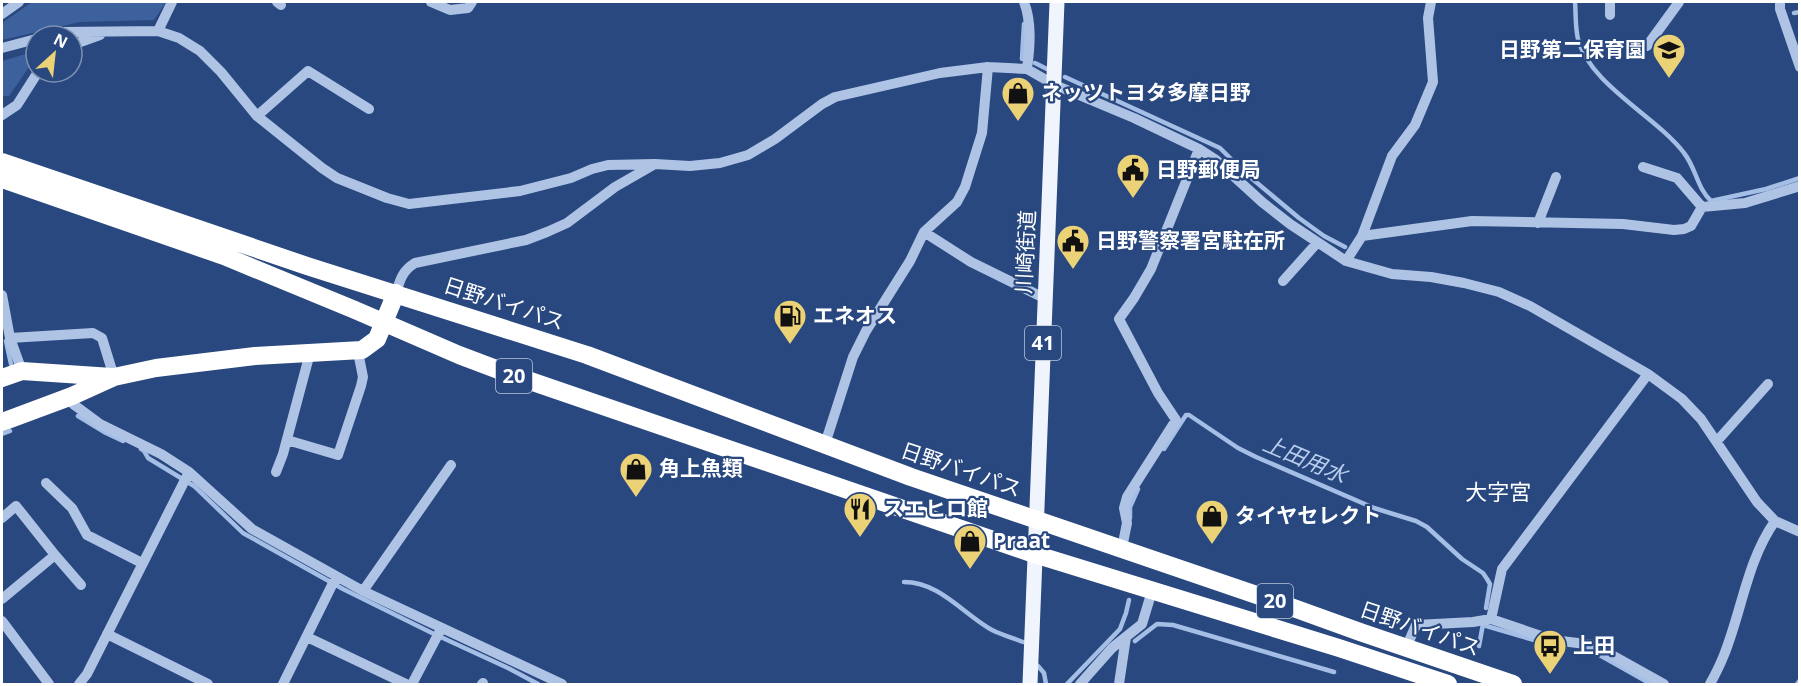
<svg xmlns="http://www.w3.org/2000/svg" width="1801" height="686" viewBox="0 0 1801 686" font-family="'Open Sans','Noto Sans JP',sans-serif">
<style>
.green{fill:#3d619c}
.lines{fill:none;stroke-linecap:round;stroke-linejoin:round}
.stream{stroke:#a4bee5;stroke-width:4.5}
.minor{stroke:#afc4e5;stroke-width:10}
.major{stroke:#eff4fd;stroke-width:15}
.highway{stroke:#fff;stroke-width:18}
.labels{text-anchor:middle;stroke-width:4.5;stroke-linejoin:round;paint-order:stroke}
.shield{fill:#28487f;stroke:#bec8d9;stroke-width:1.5}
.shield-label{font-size:20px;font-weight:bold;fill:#fff}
.poi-label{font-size:21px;font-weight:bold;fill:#fff;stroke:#28487f;text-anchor:start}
.street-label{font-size:21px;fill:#fff;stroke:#28487f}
.water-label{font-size:22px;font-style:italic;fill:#baceed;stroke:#28487f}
.neighbourhood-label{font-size:22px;fill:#fff;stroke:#28487f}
</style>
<rect width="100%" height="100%" fill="#28487f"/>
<!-- green -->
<path class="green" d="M32,2H166L154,20L80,22L2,40V23Z
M36,51V57L9,96H2V61Z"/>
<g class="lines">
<!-- stream -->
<path class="stream" d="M1575,2C1576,13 1575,27 1578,39C1590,85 1656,116 1684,153C1696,168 1697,188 1711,201L1766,189L1800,178
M1794,13L1800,12
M1022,59L1024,24
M1035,63L1047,69
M1065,77L1220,148L1244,172L1299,218L1324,236L1345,247
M6,341L11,364
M78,416L106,433L123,441
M2,434L10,431
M141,449L144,451L148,458L194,486L243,533L343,589L432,633L508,668L538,684
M1164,449L1186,415H1189L1238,448L1256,457L1374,508L1416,521L1427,527L1462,559L1483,573L1487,579L1490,584L1486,608
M1130,518V507L1138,489
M904,582C940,582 963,614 992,630C1002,635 1013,638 1023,642
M1483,625L1551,645H1558
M1135,641L1157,624L1173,625L1334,672
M1479,646L1483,624
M1587,648L1651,684
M1038,666L1044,673L1046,684
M1067,684L1120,629L1126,613L1129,600
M1797,684L1800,680"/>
<!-- minor -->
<path class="minor" d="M277,2L281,5
M431,2L450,10L468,8L472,2
M1024,2C1032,22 1030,47 1027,69
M1610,2V15
M1780,2V9L1800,67
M2,14L19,2
M158,31L172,2
M47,36L63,32L158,31L179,38L200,51L221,72L257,116L322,168L337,178L387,198L409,204L520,191L571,178L592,169L608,165L655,164
M72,45L100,35
M1647,46L1679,2
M2,48L36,39
M2,115L17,105L38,72
M257,116L308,71L369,109
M1643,167L1677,178L1702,207
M1538,223L1556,177
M924,232L971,262L1044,298
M1362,236L1472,221L1623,224L1674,230L1684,229L1691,226L1702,207L1745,203L1800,186
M1346,261L1362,236L1392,156L1415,125L1433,82L1428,18L1431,2
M1283,281L1317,243
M396,293C400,280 402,271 415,263L526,240L547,232L567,223L615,187L655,164L690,166L720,163L748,155L775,139L822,104L835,97L940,73L988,67L1027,69L1055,85L1134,118L1199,149L1216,160L1262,202L1290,224L1346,261L1392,274L1431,277L1464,283L1499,292L1530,306L1648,374L1682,399L1701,419L1757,502L1775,521L1800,532
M2,295L10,338L22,371
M10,338L93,333L102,338L114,377
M72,396L73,404L100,424L161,454L189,472L252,529L363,591L562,684
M287,440L338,455L361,386L363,377L358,352
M1717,441L1768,384
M825,444L853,357L866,331L910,261L924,232L957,202L965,187L982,133L988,67
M276,472L283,454L310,353
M46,483L72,508L87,535L142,563
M2,518L16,506L55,555L2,599
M1122,548L1127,523L1124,508L1127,497L1176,420L1158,393L1119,319L1134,298L1151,269L1199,149
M55,555L81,585
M363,591L451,465
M1491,619L1502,569L1648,374
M2,621L49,684
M107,634L208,684
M307,637L406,684
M1406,648L1416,625L1473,622L1491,619L1553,640L1594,645L1664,684
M79,684L87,674L189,472
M283,684L336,577
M412,684L441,629
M482,684L483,683
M1080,684L1112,648L1142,624L1152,591
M1119,684L1126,637
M1710,684C1715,675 1720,665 1724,655C1742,610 1747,561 1775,521"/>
<!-- major -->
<path class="major" d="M1030,684L1057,2"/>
<!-- highway -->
<path class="highway" d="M2,162L307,266L587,355L911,477L1277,602L1360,632L1513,684
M2,179L224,256L355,310L459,355L504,372L1034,554L1339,648L1448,684
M2,378L22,371L112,377
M2,422L72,396L114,377L156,368L255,356L362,350L377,339L396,293"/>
</g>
<!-- icons -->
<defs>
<symbol id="school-pin" viewBox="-11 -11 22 30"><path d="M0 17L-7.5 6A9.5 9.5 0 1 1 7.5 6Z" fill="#ecd276" stroke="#28487f"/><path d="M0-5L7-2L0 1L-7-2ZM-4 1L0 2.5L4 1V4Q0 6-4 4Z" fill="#111"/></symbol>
<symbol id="shop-pin" viewBox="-11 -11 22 30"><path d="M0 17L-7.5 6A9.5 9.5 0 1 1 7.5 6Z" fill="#ecd276" stroke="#28487f"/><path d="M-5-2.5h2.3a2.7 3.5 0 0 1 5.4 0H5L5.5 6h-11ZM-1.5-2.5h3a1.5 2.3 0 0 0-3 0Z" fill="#111"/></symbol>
<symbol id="civic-pin" viewBox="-11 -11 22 30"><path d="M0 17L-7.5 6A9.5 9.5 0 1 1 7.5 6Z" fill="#ecd276" stroke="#28487f"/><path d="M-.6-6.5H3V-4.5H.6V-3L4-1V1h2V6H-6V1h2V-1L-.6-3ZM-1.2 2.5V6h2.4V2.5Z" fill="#111"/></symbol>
<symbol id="fuel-pin" viewBox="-11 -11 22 30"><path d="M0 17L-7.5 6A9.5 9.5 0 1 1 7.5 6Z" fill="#ecd276" stroke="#28487f"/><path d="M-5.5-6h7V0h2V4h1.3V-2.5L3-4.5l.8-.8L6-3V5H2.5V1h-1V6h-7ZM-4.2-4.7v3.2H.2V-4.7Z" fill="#111"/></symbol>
<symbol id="restaurant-pin" viewBox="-11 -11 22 30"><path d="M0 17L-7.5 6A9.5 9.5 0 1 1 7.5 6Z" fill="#ecd276" stroke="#28487f"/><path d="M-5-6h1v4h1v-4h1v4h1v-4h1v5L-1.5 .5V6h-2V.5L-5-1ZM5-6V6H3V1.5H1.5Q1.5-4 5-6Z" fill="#111"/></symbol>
<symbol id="bus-pin" viewBox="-11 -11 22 30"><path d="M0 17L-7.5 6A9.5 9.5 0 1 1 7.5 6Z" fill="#ecd276" stroke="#28487f"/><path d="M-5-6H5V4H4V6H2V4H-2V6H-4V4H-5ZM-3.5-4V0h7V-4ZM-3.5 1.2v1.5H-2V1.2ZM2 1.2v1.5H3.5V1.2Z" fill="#111"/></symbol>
</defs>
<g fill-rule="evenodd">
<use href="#school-pin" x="1650" y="31" width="38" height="52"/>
<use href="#shop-pin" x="999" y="74" width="38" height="52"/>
<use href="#civic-pin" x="1114" y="151" width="38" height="52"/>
<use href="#civic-pin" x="1054" y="222" width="38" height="52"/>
<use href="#fuel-pin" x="771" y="297" width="38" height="52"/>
<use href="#shop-pin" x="617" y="450" width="38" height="52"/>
<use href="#restaurant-pin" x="841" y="490" width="38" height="52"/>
<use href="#shop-pin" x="1193" y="497" width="38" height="52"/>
<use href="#shop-pin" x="951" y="522" width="38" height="52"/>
<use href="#bus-pin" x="1531" y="627" width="38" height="52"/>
</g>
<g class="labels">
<!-- shield labels -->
<g class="shield">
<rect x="1025" y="326" width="36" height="34" rx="4.5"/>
<rect x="496" y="359" width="36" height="34" rx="4.5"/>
<rect x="1257" y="584" width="36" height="34" rx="4.5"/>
</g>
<g class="shield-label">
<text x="1043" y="350">41</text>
<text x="514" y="383">20</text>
<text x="1275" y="608">20</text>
</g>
<!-- poi labels -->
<g class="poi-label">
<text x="1646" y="57" text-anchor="end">日野第二保育園</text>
<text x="1041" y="100">ネッツトヨタ多摩日野</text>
<text x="1156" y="177">日野郵便局</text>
<text x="1096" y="248">日野警察署宮駐在所</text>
<text x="813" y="323">エネオス</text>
<text x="659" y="476">角上魚類</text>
<text x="883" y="516">スエヒロ館</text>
<text x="1235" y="523">タイヤセレクト</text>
<text x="993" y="548">Praat</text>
<text x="1573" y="653">上田</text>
</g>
<!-- street labels -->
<g class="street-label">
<text transform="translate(1026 252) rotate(-87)" y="7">川崎街道</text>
<text transform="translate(504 304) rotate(18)" y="7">日野バイパス</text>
<text transform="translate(961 470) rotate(19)" y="7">日野バイパス</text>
<text transform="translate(1420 629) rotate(19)" y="7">日野バイパス</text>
</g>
<!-- water labels -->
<g class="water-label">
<text transform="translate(1305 459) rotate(23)" y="8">上田用水</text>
</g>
<!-- neighbourhood labels -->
<g class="neighbourhood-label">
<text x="1498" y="500">大字宮</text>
</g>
</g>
<!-- border -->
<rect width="1801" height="686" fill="none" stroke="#ffffff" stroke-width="6"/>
<!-- north arrow -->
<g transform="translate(54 54) rotate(27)"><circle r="28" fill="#28487f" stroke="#7e91b2" stroke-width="1.5"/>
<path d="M0-4.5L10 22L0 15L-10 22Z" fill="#ecd276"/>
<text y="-9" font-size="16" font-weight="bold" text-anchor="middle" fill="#ffffff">N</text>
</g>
</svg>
